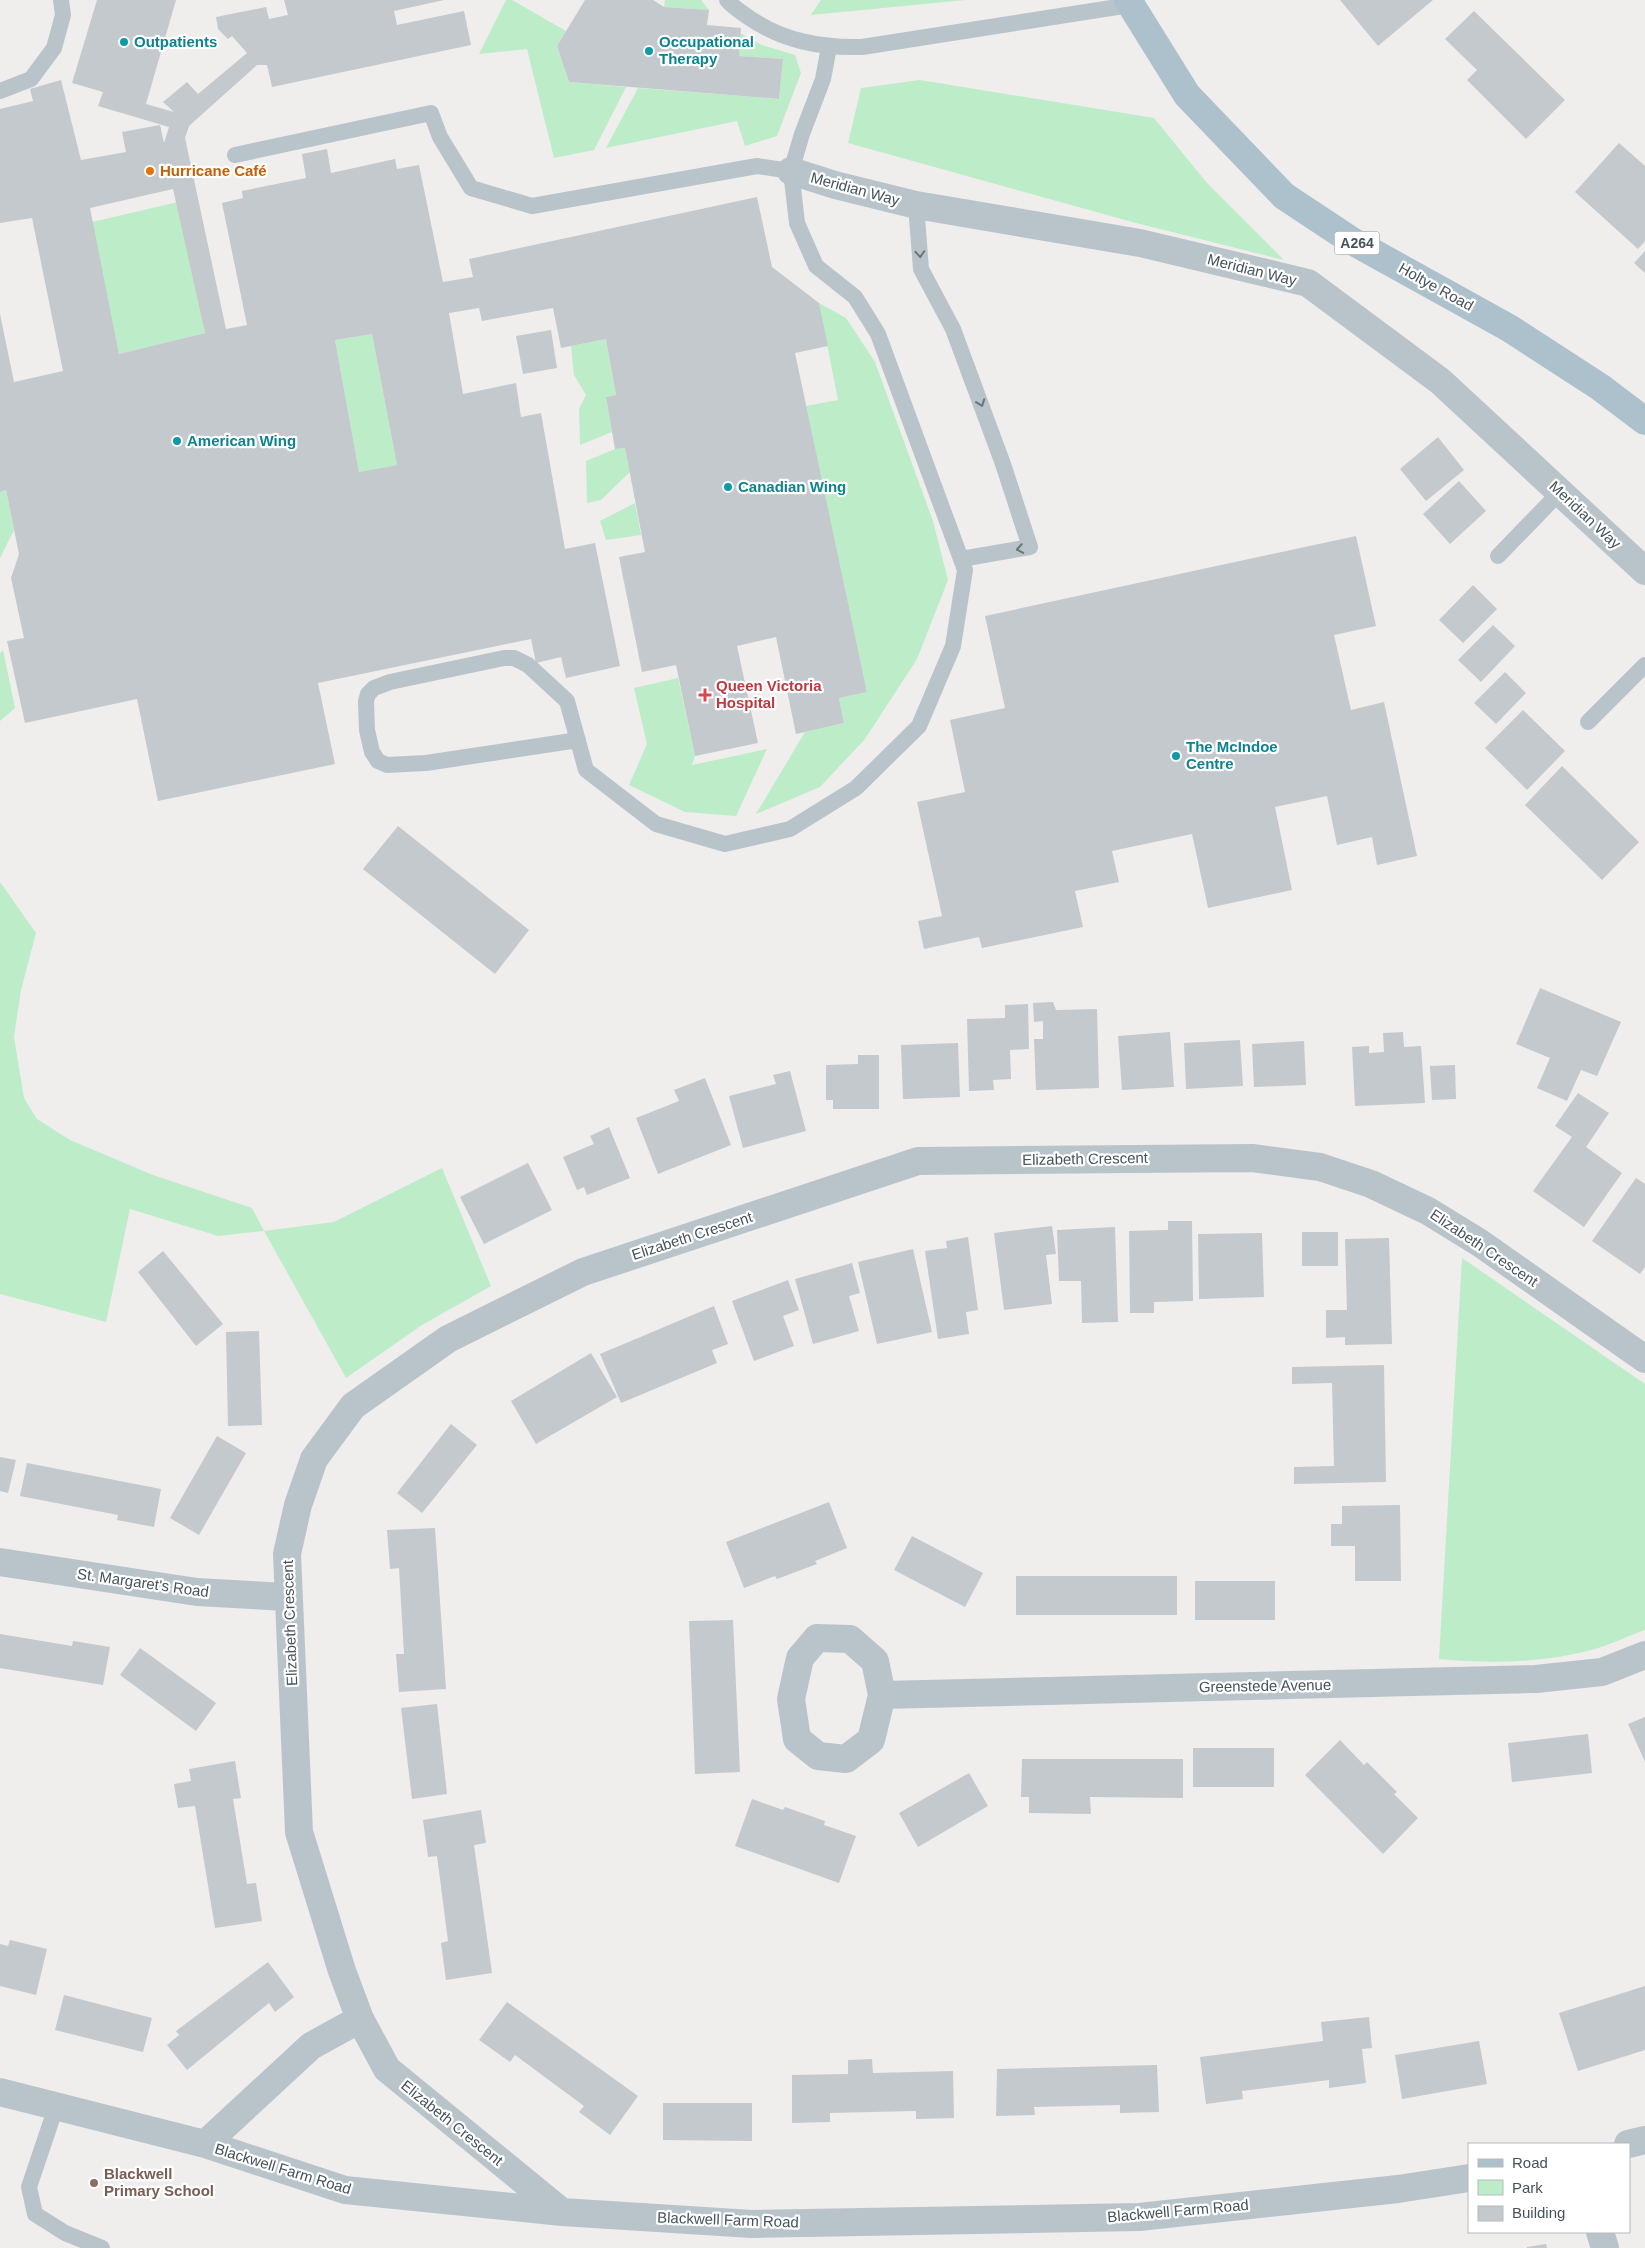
<svg xmlns="http://www.w3.org/2000/svg" width="1645" height="2248" viewBox="0 0 1645 2248" font-family="Arial,sans-serif">
<style>
.green{fill:#bcedc8}
.building{fill:#c4c9cd;fill-rule:evenodd}
.lines{fill:none;stroke-linecap:round;stroke-linejoin:round}
.service{stroke:#b9c4ca;stroke-width:16}
.minor{stroke:#b9c4ca;stroke-width:28}
.primary{stroke:#adc1cc;stroke-width:28}
.oneway{stroke:#68757c}
.culture-dot{fill:#0f9aa8;stroke:#fff;stroke-width:2}
.food-dot{fill:#e8710a;stroke:#fff;stroke-width:2}
.health-dot{fill:#e0444e;stroke:#fff;stroke-width:2}
.education-dot{fill:#8d6e63;stroke:#fff;stroke-width:2}
.labels{text-anchor:middle;stroke-width:4.5;stroke-linejoin:round;paint-order:stroke}
.shield{fill:#fff;stroke:#7e878c;stroke-width:1}
.shield-label{font-size:14px;font-weight:bold;fill:#46535a}
.culture-label{font-size:15px;font-weight:bold;fill:#0d838f;stroke:#fff;text-anchor:start}
.food-label{font-size:15px;font-weight:bold;fill:#c56008;stroke:#fff;text-anchor:start}
.street-label{font-size:15px;fill:#46535a;stroke:#fff}
.health-label{font-size:15px;font-weight:bold;fill:#be3a42;stroke:#fff;text-anchor:start}
.education-label{font-size:15px;font-weight:bold;fill:#785e54;stroke:#fff;text-anchor:start}
</style>
<rect width="100%" height="100%" fill="#f0eded"/>
<!-- green -->
<path class="green" d="M506,0H512L566,31L557,46L569,82L626,87L594,150L554,158L527,49L479,54Z
M665,0H701L709,10L664,7Z
M821,0H966L811,15Z
M740,33L762,45L795,55L801,73L777,136L745,146L737,121L606,148L638,88L779,99L783,59L739,56Z
M920,80L1154,118L1207,183L1284,260L1136,223L848,143L861,88Z
M178,202L205,333L119,354L92,222Z
M819,303L846,318L875,362L933,521L948,580L917,659L865,739L820,787L756,814L805,732L844,723L839,698L867,692L806,406L838,400Z
M372,334L397,465L359,472L335,340Z
M606,339L616,395L606,397L612,432L580,445L579,409L586,395L574,375L571,346Z
M625,448L630,472L601,500L587,503L586,461L615,449Z
M6,490L14,530L0,558V492Z
M635,503L641,535L606,540L600,521Z
M3,650L15,708L0,721V653Z
M678,678L695,756L692,765L767,749L736,816L685,812L629,785L647,744L634,688Z
M0,882L36,933L21,990L14,1037L24,1098L37,1119L70,1140L153,1175L252,1208L264,1231L334,1222L442,1168L491,1286L422,1325L346,1378L264,1231L218,1236L130,1209L106,1322L0,1294Z
M1462,1258L1645,1384V1630C1628,1636 1612,1644 1595,1649C1544,1663 1491,1664 1439,1659Z"/>
<!-- building -->
<path class="building" d="M97,0H176L146,104L174,112L163,102L187,82L198,94L247,53L232,36L228,39L218,29L216,17L266,7L269,19L288,15L284,0H444L394,11L397,25L464,11L471,45L272,87L267,65H257L189,126L185,138L226,329L247,325L222,203L243,198L242,191L306,178L302,154L327,149L331,173L395,159L397,169L419,165L443,282L473,277L469,259L757,197L772,267L819,303L828,346L795,353L867,692L839,698L844,723L796,734L776,637L737,646L758,743L695,756L676,665L642,672L619,557L645,552L625,448L615,449L606,397L616,395L606,339L561,348L553,308L482,321L479,308L449,313L463,394L516,383L521,417L541,413L565,549L595,543L620,666L566,678L561,657L536,663L531,639L318,683L335,764L158,801L137,699L25,723L7,641L24,638L11,578L19,554L6,490L0,492V314L14,382L63,371L32,218L0,223V109L33,101L30,89L61,80L81,160L126,152L122,132L160,125L164,143L169,127L98,106L103,92L72,83ZM173,189L205,333L119,354L90,208ZM372,334L397,465L359,472L335,340Z
M585,0H653L664,7L709,10L707,25L741,28L739,56L783,59L779,99L569,82L557,46Z
M1340,0H1433L1378,46Z
M1474,11L1565,100L1526,139L1467,80L1477,70L1445,39Z
M1619,143L1645,166V241L1638,249L1575,192Z
M1645,251V273L1634,263Z
M551,330L557,368L523,374L516,336Z
M1438,437L1464,470L1426,501L1400,469Z
M1459,481L1486,511L1450,544L1423,514Z
M1356,536L1376,626L1334,635L1351,710L1384,702L1417,856L1377,865L1372,837L1337,845L1327,796L1275,807L1292,890L1208,908L1192,834L1112,851L1119,882L1075,891L1083,927L982,948L979,937L924,949L918,921L942,916L917,802L965,792L950,720L1005,708L985,616Z
M1473,585L1497,609L1463,643L1439,620Z
M1493,625L1515,646L1481,682L1458,660Z
M1505,672L1526,693L1496,724L1474,703Z
M1523,710L1565,751L1527,790L1485,748Z
M1562,766L1639,842L1602,880L1525,805Z
M398,826L529,930L495,974L363,869Z
M1540,988L1621,1022L1597,1076L1581,1070L1567,1101L1537,1088L1550,1058L1516,1044Z
M1053,1002L1056,1010L1097,1009L1099,1088L1036,1090L1034,1039H1043V1021L1034,1022L1033,1003Z
M1028,1004L1029,1049L1010,1050L1011,1079L993,1080L994,1090L969,1091L967,1019L1005,1018V1005Z
M1170,1032L1174,1087L1122,1090L1118,1036Z
M1403,1032L1404,1047L1421,1046L1425,1103L1355,1106L1352,1047L1369,1046V1053L1384,1052L1383,1033Z
M1240,1040L1243,1086L1186,1089L1184,1043Z
M1304,1041L1306,1085L1254,1087L1252,1044Z
M958,1043L960,1097L903,1099L901,1045Z
M858,1055H879V1109H833V1100H826V1065L858,1064Z
M1455,1065L1456,1099L1432,1100L1430,1066Z
M790,1071L806,1131L743,1148L729,1096L776,1084L773,1075Z
M705,1078L731,1145L658,1174L636,1118L679,1101L674,1090Z
M1578,1093L1609,1113L1586,1147L1622,1173L1584,1227L1533,1191L1572,1137L1555,1126Z
M609,1127L630,1178L587,1195L584,1187L577,1190L563,1157L594,1144L590,1136Z
M528,1163L552,1210L484,1244L460,1197Z
M1636,1178L1645,1184V1267L1640,1274L1592,1241Z
M1168,1221H1192L1193,1301L1154,1302V1313H1130L1129,1231L1168,1230Z
M1052,1226L1056,1254L1046,1255L1052,1304L1004,1310L994,1233Z
M1115,1227L1118,1322L1082,1323L1081,1281H1059L1057,1230Z
M1302,1232H1338V1266H1302Z
M1262,1233L1264,1297L1199,1299L1198,1234Z
M968,1237L978,1310L966,1312L969,1334L938,1339L925,1251L947,1248L946,1241Z
M1389,1238L1392,1344L1345,1345V1337L1326,1338V1310H1347L1345,1239Z
M913,1249L932,1332L877,1344L858,1262Z
M163,1251L223,1324L196,1346L138,1272Z
M852,1263L860,1293L849,1296L859,1331L813,1344L795,1279Z
M788,1280L799,1310L783,1316L794,1346L754,1361L732,1301Z
M714,1306L728,1344L712,1350L717,1363L621,1403L600,1354Z
M259,1331L262,1425L228,1426L226,1332Z
M591,1353L617,1397L536,1444L511,1401Z
M1384,1365L1386,1482L1294,1484V1467L1334,1466L1333,1425L1332,1383L1292,1384V1367Z
M451,1424L477,1445L422,1513L397,1493Z
M217,1436L246,1453L199,1535L170,1518Z
M0,1457L16,1460L8,1493L0,1491Z
M27,1463L161,1489L154,1527L117,1520L118,1515L20,1496Z
M829,1502L847,1548L815,1561L817,1564L777,1579L775,1576L744,1588L726,1542Z
M1400,1505L1401,1581H1355V1546H1331V1524H1342V1506Z
M435,1528L446,1689L399,1692L396,1654H404L399,1568L390,1569L387,1530Z
M912,1536L983,1573L965,1607L894,1570Z
M1016,1576H1177V1615H1016Z
M1195,1581H1275V1620H1195Z
M733,1620L740,1772L695,1774L689,1621Z
M0,1634L72,1646L73,1641L110,1647L103,1685L0,1668Z
M140,1648L216,1703L196,1731L120,1675Z
M437,1704L447,1794L412,1799L401,1708Z
M1645,1717V1762L1628,1724Z
M1588,1734L1592,1773L1512,1782L1508,1743Z
M1340,1740L1364,1765L1367,1762L1397,1792L1394,1794L1418,1818L1383,1854L1305,1775Z
M1193,1748H1274V1787H1193Z
M1022,1759H1183V1798L1090,1797L1091,1814L1029,1813V1797H1021Z
M235,1761L241,1798L233,1799L247,1884L256,1883L262,1921L215,1928L195,1806L178,1808L174,1784L191,1781L189,1769Z
M969,1773L988,1806L918,1847L899,1813Z
M752,1799L783,1810L785,1807L825,1821L824,1825L856,1836L839,1883L735,1846Z
M481,1810L486,1843L474,1845L492,1973L446,1980L441,1943L448,1941L437,1856L428,1857L423,1820Z
M10,1940L47,1949L36,1995L0,1986V1944L8,1946Z
M268,1962L294,1997L275,2012L269,2003L187,2070L167,2045L179,2035L176,2031Z
M1645,1986V2050L1578,2071L1559,2013Z
M64,1995L152,2018L143,2052L55,2030Z
M507,2002L638,2096L610,2135L579,2112L584,2106L515,2055L510,2062L479,2040Z
M1369,2017L1372,2048L1362,2049L1366,2083L1329,2088V2080L1242,2091L1243,2099L1206,2104L1200,2057L1323,2041L1321,2022Z
M1479,2041L1487,2084L1402,2099L1395,2055Z
M872,2059L873,2073L953,2071L954,2118L916,2119V2111L830,2113V2122L792,2123V2075L848,2074V2060Z
M1157,2065L1159,2112L1120,2113V2105L1034,2107L1035,2115L996,2116L997,2069Z
M663,2103H752V2141L663,2140Z
M1546,2244L1547,2248H1527V2247Z"/>
<g class="lines">
<!-- service -->
<path class="service" d="M727,0C733,7 741,12 748,17C783,41 820,48 862,47L1130,5
M0,91L31,79L54,48L63,15L61,0
M235,155L431,113L440,137L471,188L532,206L757,166L791,171
M916,205L921,269L953,329L1003,464L1030,547L961,559
M1498,556L1560,492
M1588,722L1645,665
M578,740L426,763L387,765L378,761L372,752L367,730L366,701L368,694L374,688L390,682L504,658H514L528,665L567,701L586,770L656,824L725,844L790,829L856,788L919,726L953,646L965,570L878,334L855,297L816,266L797,223L791,171L802,134L823,79L829,47
M56,2107L29,2187L35,2214L65,2233L102,2248"/>
<!-- minor -->
<path class="minor" d="M791,171L835,185L916,205L1140,243L1308,283L1440,381L1645,571
M0,1562L197,1592L287,1597
M817,1638L850,1639L875,1661L882,1695L871,1740L846,1759L818,1756L797,1739L791,1699L800,1658Z
M882,1695L1536,1679L1602,1672L1645,1655
M0,2092L205,2144L345,2190L562,2212L752,2224L1139,2217L1398,2189L1469,2178
M205,2144L311,2046L360,2019
M1628,2144L1645,2140
M562,2212L387,2069L360,2019L342,1971L299,1832L287,1554L298,1505L314,1459L353,1406L448,1339L583,1272L918,1161L1252,1158L1320,1167L1371,1184L1428,1211L1480,1243L1645,1359
M1600,2232L1605,2248"/>
<!-- primary -->
<path class="primary" d="M1128,0L1187,95L1284,196L1352,241L1509,328L1600,387L1645,421"/>
</g>
<!-- one-way arrows -->
<defs><path id="oneway-chevron" d="M-2-3.5L2.5 0L-2 3.5" fill="none" stroke-width="1.6" stroke-linecap="round" stroke-linejoin="round" transform="scale(1.25)"/></defs>
<g class="oneway">
<use href="#oneway-chevron" transform="translate(920 254) rotate(86)"/>
<use href="#oneway-chevron" transform="translate(981 403) rotate(70)"/>
<use href="#oneway-chevron" transform="translate(1020 549) rotate(170)"/>
</g>
<!-- markers -->
<g class="culture-dot">
<circle cx="124" cy="42" r="5"/>
<circle cx="649" cy="51" r="5"/>
<circle cx="177" cy="441" r="5"/>
<circle cx="728" cy="487" r="5"/>
<circle cx="1176" cy="756" r="5"/>
</g>
<circle class="food-dot" cx="150" cy="171" r="5"/>
<path class="health-dot" d="M702.5 687.5h5v5h5v5h-5v5h-5v-5h-5v-5h5z"/>
<circle class="education-dot" cx="94" cy="2183" r="5"/>
<g class="labels">
<!-- shield labels -->
<rect class="shield" x="1334.5" y="231.5" width="45" height="23" rx="4"/>
<g class="shield-label">
<text x="1357" y="248">A264</text>
</g>
<!-- culture labels -->
<g class="culture-label">
<text x="134" y="47">Outpatients</text>
<text x="659" y="47">Occupational<tspan x="659" dy="17">Therapy</tspan></text>
<text x="187" y="446">American Wing</text>
<text x="738" y="492">Canadian Wing</text>
<text x="1186" y="752">The McIndoe<tspan x="1186" dy="17">Centre</tspan></text>
</g>
<!-- food labels -->
<g class="food-label">
<text x="160" y="176">Hurricane Café</text>
</g>
<!-- street labels -->
<g class="street-label">
<text transform="translate(855 189) rotate(15)" y="5">Meridian Way</text>
<text transform="translate(1252 270) rotate(14)" y="5">Meridian Way</text>
<text transform="translate(1436 287) rotate(29)" y="5">Holtye Road</text>
<text transform="translate(1585 515) rotate(43)" y="5">Meridian Way</text>
<text transform="translate(1085 1159) rotate(-1)" y="5">Elizabeth Crescent</text>
<text transform="translate(692 1236) rotate(-18)" y="5">Elizabeth Crescent</text>
<text transform="translate(1484 1248) rotate(34)" y="5">Elizabeth Crescent</text>
<text transform="translate(143 1583) rotate(8)" y="5">St. Margaret's Road</text>
<text transform="translate(290 1623) rotate(-92)" y="5">Elizabeth Crescent</text>
<text transform="translate(1265 1686) rotate(-1)" y="5">Greenstede Avenue</text>
<text transform="translate(452 2123) rotate(39)" y="5">Elizabeth Crescent</text>
<text transform="translate(283 2169) rotate(17)" y="5">Blackwell Farm Road</text>
<text transform="translate(1178 2211) rotate(-5)" y="5">Blackwell Farm Road</text>
<text transform="translate(728 2220) rotate(2)" y="5">Blackwell Farm Road</text>
</g>
<!-- health labels -->
<g class="health-label">
<text x="716" y="691">Queen Victoria<tspan x="716" dy="17">Hospital</tspan></text>
</g>
<!-- education labels -->
<g class="education-label">
<text x="104" y="2179">Blackwell<tspan x="104" dy="17">Primary School</tspan></text>
</g>
</g>
<!-- legend -->
<rect x="1468" y="2143" width="162" height="90" fill="#ffffff" stroke="#b5babd"/>
<rect x="1478" y="2159" width="25" height="8" fill="#adc1cc" stroke="#b5babd"/>
<text x="1512" y="2168" font-size="15" fill="#46535a">Road</text>
<rect x="1478" y="2180" width="25" height="15" fill="#bcedc8" stroke="#b5babd"/>
<text x="1512" y="2193" font-size="15" fill="#46535a">Park</text>
<rect x="1478" y="2206" width="25" height="15" fill="#c4c9cd" stroke="#b5babd"/>
<text x="1512" y="2218" font-size="15" fill="#46535a">Building</text>
</svg>
